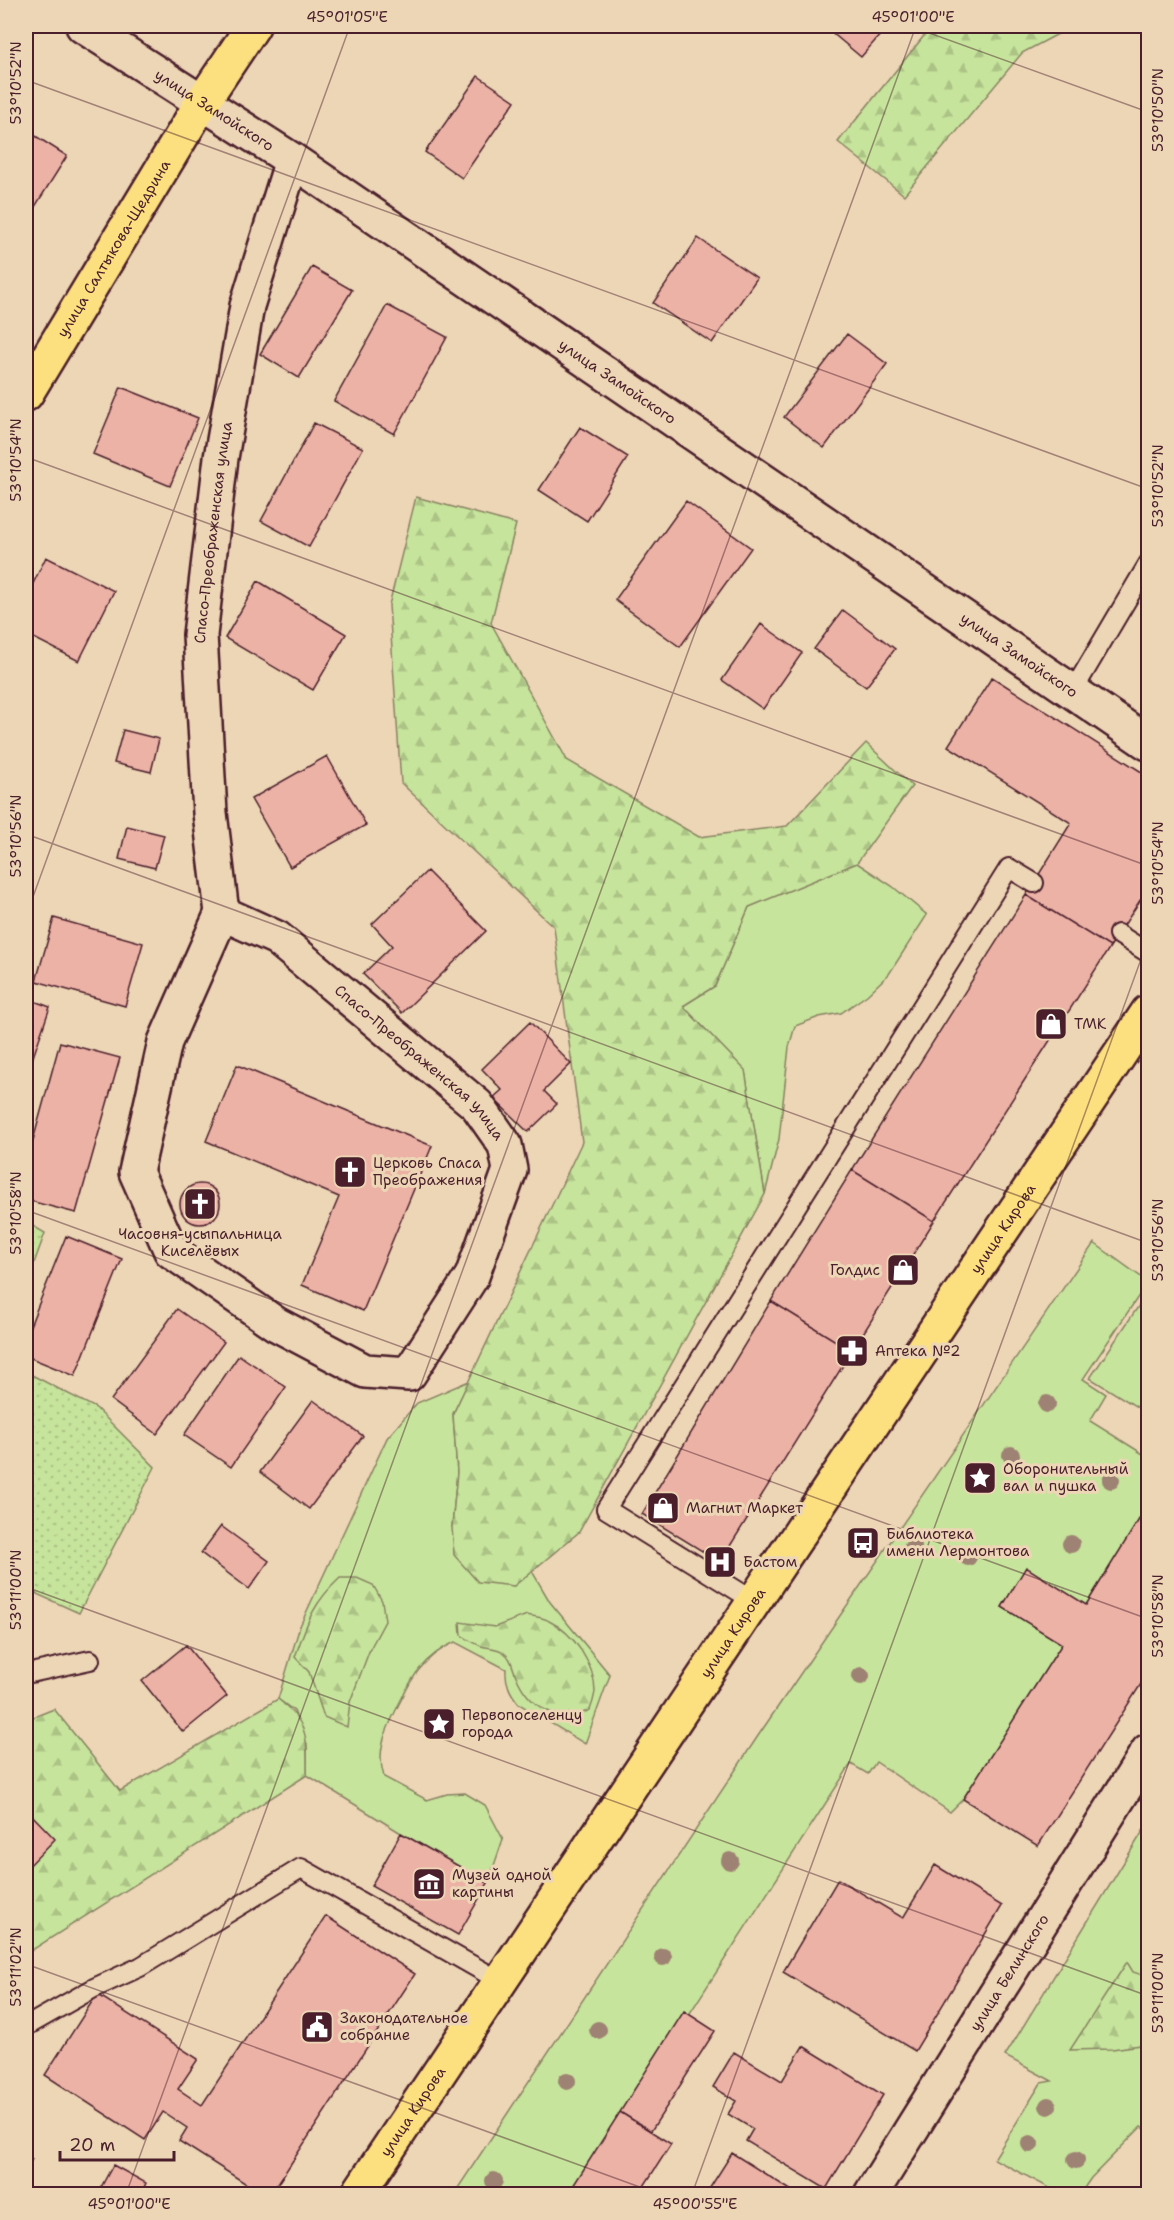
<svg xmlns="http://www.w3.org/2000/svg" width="1174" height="2220" viewBox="0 0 1174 2220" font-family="'Shantell Sans',sans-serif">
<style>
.green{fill:#c6e49b;stroke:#888263;stroke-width:1.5}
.forest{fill:url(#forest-firs);stroke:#888263;stroke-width:1.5}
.garden{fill:url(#garden-dots);stroke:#888263;stroke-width:1.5}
.building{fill:#ecb2a6;stroke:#4a1f2b;stroke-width:1.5}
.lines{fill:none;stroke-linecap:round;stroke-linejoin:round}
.lane-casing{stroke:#4a1f2b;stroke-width:22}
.street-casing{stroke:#4a1f2b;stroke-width:38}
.primary-casing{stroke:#4a1f2b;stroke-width:38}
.lane{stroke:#edd6b6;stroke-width:18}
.street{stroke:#edd6b6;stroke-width:33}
.primary{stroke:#fce080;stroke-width:33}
.tree{fill:#9e8273}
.ticks{fill:none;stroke:#4a1f2b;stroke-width:1.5;stroke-opacity:0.45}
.labels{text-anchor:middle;stroke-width:6;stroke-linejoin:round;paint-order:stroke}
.street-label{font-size:15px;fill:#4a1f2b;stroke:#edd6b6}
.poi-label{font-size:15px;fill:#4a1f2b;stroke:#edd6b6;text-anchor:start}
.neatline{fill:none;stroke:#4a1f2b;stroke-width:2}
.ticks-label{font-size:15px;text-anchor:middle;fill:#4a1f2b}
</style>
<defs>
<pattern id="forest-firs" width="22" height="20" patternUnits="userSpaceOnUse" patternTransform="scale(1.5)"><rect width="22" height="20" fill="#c6e49b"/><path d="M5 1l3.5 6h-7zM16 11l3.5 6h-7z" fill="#acc386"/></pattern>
<pattern id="garden-dots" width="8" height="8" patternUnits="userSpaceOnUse" patternTransform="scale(1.5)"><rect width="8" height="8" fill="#c6e49b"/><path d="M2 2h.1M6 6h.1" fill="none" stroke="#acc386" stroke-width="1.8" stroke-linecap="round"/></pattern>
</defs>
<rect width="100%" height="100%" fill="#edd6b6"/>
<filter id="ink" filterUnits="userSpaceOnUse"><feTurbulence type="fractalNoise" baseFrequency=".0167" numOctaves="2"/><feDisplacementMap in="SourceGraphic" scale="12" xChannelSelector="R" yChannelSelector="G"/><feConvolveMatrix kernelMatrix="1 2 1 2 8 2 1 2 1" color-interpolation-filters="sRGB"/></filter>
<g filter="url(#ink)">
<!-- green -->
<path class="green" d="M857,863L892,886L927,915L889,974L867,995L841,1013L819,1017L795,1026L789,1047L779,1139L765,1194L745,1071L683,1006L715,986L749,907Z
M1094,1243L1148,1282L1083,1379L1106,1394L1090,1421L1148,1457V1505L1086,1605L1026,1568L1002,1607L1062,1644L963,1799L950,1812L876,1762L868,1774L851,1764L573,2194H454L758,1736Z
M1148,1292V1414L1090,1378Z
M469,1381L453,1414L457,1472L452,1527L513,1586L532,1571L550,1602L610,1675L585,1744L519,1704C510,1693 505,1683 506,1669L455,1642C422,1657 411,1679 396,1710C385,1733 376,1751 384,1777L427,1800L447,1794L465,1793L485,1805L503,1839L488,1883L401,1833L307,1775V1745L294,1711L278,1699L300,1626L387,1438L417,1403Z
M1148,1823V2131L1141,2127L1091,2178L1080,2194H1061L994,2159L1041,2083L1052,2081L1005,2056Z"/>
<!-- forest -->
<path class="forest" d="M932,26H1073L1022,53L904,195L838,142Z
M416,497L516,524L491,623L567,760L699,837L787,826L866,743L912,786L857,863L749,907L715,986L683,1006L745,1070L765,1194L579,1532L514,1586L478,1582L454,1555L452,1527L457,1472L453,1414L582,1142L554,927L401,783L389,605Z
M340,1578H357L373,1585L382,1601L385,1621L370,1649L350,1702L347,1727L324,1717L309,1672L295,1657C307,1623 312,1604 340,1578Z
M527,1615C534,1617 543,1617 549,1621C574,1633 595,1665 595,1692C594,1698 592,1705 590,1710C558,1725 529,1707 516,1676C512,1667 512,1658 503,1652C498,1648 488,1648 481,1646C474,1643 467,1639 461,1635L460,1622L495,1627Z
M278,1699C309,1723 307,1738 307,1775L26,1954V1720L54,1709L120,1791Z
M1127,1962L1133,1972L1142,1975L1148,1971V2044L1112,2049L1070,2050Z"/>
<!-- garden -->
<path class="garden" d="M26,1222L45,1233L26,1285Z
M26,1372L96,1408L155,1467L79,1613L26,1589Z"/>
<!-- building -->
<path class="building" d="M824,26H888L861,57Z
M478,76L515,101L462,178L425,152Z
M26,130L67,156L26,221Z
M698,238L757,278L712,343L653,303Z
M312,267L352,290L299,378L260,354Z
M387,305L447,337L394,434L334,401Z
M847,334L887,364L824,448L784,417Z
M121,387L198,418L170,486L93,454Z
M314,423L363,448L309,547L261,521Z
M580,427L628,457L587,521L539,490Z
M686,501L751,548L680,647L615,600Z
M46,557L114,591L79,661L26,634V598Z
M258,581L346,634L313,690L225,638Z
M843,610L895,649L866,687L814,649Z
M761,624L802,653L763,709L722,680Z
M992,677L1148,776V888L1110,947L1026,895L1071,823L948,746Z
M123,730L159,739L151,772L114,763Z
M327,756L366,825L290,867L251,799Z
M127,826L164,835L155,868L119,859Z
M427,871L486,931L402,1013L363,974L392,946L372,924Z
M1026,895L1110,947L934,1221L852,1170Z
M54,918L143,943L125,1006L36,981Z
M26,998L50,1007L31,1063L26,1062Z
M530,1022L571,1064L544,1091L557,1104L528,1132L493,1098L502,1090L482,1069Z
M60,1042L120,1058L76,1213L26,1200V1166Z
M237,1065L432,1146L363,1311L302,1285L339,1197L206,1141Z
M852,1170L934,1221L852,1351L771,1301Z
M180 1204a20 20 0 1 1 40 0a20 20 0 1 1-40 0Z
M66,1236L122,1259L75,1376L26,1356V1336Z
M771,1301L852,1351L720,1562L642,1514Z
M177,1309L224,1342L157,1434L111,1400Z
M239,1355L286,1387L231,1467L184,1435Z
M313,1400L363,1436L309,1509L260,1472Z
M1148,1505V1673L1038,1846L963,1799L1062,1644L1002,1607L1026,1567L1086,1605Z
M221,1526L269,1561L249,1589L201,1553Z
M186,1645L227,1696L183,1732L142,1681Z
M26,1809L55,1839L26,1869Z
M401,1833L488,1883L458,1935L371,1886Z
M935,1865L1002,1906L915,2051L783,1972L838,1879L903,1918Z
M326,1916L415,1974L271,2194H262L179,2141L187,2128L163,2112L145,2140L45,2075L97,1994L198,2059L178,2089L202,2105Z
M684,2011L715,2031L651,2131L620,2112Z
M803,2046L883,2095L826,2189L746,2141L753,2129L728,2114L736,2101L713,2087L734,2052L782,2081Z
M620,2112L671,2144L639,2194H568Z
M732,2153L797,2194H706Z
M26,2155L32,2159L26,2170Z
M113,2165L146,2183L141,2194H104L99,2191Z"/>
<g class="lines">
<defs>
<path id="lane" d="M1073,691L1148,564
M1118,934L1148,953
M754,1601L606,1509L1009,868L1034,883
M26,1674L90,1660
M27,2026L94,1988L140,1967L301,1868L500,1981"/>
<g id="street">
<path id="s1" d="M83,26L292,160L1148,743"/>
<path id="s2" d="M222,913L277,938L477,1105L505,1145L510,1170L472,1276L409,1374L365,1371L276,1324L171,1251L136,1172L165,1042L222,913L210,813L200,635L221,458L247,306L292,160"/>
<path id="s3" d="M871,2194L1148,1751"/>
</g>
<g id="primary">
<path id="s4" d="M26,394L201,104L253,26"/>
<path id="s5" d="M358,2194L1148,1012"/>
</g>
</defs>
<!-- lane casing -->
<use href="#lane" class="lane-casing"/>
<!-- street casing -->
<use href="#street" class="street-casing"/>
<!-- primary casing -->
<use href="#primary" class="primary-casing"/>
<!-- lane -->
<use href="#lane" class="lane"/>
<!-- street -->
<use href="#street" class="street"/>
<!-- primary -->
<use href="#primary" class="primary"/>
</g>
<!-- trees -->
<g class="tree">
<circle cx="1047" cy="1404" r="9"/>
<circle cx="1011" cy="1455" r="9"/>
<circle cx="1111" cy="1480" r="9"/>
<circle cx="1071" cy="1544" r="9"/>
<circle cx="913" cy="1547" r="9"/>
<circle cx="968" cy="1557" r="9"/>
<circle cx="861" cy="1676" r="9"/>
<circle cx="730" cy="1861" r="9"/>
<circle cx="663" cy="1957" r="9"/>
<circle cx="598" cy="2030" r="9"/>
<circle cx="567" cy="2081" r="9"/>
<circle cx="1048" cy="2106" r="9"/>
<circle cx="1030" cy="2144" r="9"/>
<circle cx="1076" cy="2160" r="9"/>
<circle cx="494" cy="2181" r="9"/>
</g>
</g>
<!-- ticks -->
<path class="ticks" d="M910,26L1148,112M26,80L1148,489M26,457L1148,866M26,834L1148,1243M26,916L350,26M26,1210L1148,1619M26,1587L1148,1996M26,1964L659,2194M126,2194L916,26M692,2194L1148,940"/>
<!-- icons -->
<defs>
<symbol id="shop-square" viewBox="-11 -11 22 22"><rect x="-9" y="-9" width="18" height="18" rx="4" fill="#4a1f2b" stroke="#edd6b6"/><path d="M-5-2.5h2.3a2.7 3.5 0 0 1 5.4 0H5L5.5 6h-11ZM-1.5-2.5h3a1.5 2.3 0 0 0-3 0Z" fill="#fff"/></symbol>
<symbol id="church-square" viewBox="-11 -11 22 22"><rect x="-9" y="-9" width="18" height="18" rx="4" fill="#4a1f2b" stroke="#edd6b6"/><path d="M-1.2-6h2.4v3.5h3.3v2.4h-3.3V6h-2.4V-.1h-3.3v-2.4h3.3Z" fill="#fff"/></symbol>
<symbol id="pharmacy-square" viewBox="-11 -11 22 22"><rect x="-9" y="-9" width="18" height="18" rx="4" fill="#4a1f2b" stroke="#edd6b6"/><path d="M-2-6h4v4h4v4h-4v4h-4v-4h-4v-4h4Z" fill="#fff"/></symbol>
<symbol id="sight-square" viewBox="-11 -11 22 22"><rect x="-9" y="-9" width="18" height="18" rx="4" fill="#4a1f2b" stroke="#edd6b6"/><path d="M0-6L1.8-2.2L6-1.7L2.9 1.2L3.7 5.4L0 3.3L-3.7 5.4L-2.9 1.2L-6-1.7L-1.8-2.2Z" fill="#fff"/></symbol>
<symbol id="bus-square" viewBox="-11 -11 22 22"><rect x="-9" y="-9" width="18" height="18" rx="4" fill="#4a1f2b" stroke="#edd6b6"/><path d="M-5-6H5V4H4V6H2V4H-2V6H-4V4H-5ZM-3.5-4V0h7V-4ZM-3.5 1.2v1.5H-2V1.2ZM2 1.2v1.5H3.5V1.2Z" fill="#fff"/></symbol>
<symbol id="hospital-square" viewBox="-11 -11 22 22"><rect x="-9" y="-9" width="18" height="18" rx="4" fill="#4a1f2b" stroke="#edd6b6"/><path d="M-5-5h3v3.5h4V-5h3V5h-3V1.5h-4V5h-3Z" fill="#fff"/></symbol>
<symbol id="museum-square" viewBox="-11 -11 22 22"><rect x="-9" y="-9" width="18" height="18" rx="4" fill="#4a1f2b" stroke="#edd6b6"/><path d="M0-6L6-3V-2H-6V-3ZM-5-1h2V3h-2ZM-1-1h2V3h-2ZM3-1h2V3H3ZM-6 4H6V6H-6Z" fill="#fff"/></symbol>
<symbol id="civic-square" viewBox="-11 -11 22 22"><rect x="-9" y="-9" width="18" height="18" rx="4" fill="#4a1f2b" stroke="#edd6b6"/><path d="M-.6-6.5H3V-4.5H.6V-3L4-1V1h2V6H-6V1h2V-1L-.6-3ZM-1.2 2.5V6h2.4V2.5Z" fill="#fff"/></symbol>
</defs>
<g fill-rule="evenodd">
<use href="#shop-square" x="1032" y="1005" width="38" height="38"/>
<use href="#church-square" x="331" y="1153" width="38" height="38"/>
<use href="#church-square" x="181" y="1185" width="38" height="38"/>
<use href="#shop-square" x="884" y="1251" width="38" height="38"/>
<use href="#pharmacy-square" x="833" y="1332" width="38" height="38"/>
<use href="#sight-square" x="961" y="1459" width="38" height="38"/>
<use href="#shop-square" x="644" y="1489" width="38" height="38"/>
<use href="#bus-square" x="844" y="1524" width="38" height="38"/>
<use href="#hospital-square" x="701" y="1543" width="38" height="38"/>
<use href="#sight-square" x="420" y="1705" width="38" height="38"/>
<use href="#museum-square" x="410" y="1865" width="38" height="38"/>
<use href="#civic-square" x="298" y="2008" width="38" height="38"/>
</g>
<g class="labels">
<!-- street labels -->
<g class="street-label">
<text dy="5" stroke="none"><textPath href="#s1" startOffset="156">улица Замойского</textPath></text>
<text dy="5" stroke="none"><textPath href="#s4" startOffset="170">улица Салтыкова-Щедрина</textPath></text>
<text dy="5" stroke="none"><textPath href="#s1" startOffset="642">улица Замойского</textPath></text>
<text dy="5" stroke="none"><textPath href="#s2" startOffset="1640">Спасо-Преображенская улица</textPath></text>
<text dy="5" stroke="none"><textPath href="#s1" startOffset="1128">улица Замойского</textPath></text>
<text dy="5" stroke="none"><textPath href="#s2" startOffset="250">Спасо-Преображенская улица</textPath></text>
<text dy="5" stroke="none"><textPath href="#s5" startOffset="1161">улица Кирова</textPath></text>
<text dy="5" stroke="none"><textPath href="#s5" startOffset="675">улица Кирова</textPath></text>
<text dy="5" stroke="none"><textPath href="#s3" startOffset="261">улица Белинского</textPath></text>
<text dy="5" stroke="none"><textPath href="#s5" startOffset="99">улица Кирова</textPath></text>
</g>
<!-- poi labels -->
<g class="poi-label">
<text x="1074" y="1029">ТМК</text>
<text x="373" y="1168">Церковь Спаса<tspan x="373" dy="17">Преображения</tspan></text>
<text x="200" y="1239" text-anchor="middle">Часовня-усыпальница<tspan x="200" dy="17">Киселёвых</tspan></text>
<text x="880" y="1275" text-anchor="end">Голдис</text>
<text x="875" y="1356">Аптека №2</text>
<text x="1003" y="1474">Оборонительный<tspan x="1003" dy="17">вал и пушка</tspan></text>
<text x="686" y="1513">Магнит Маркет</text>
<text x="886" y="1539">Библиотека<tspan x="886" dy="17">имени Лермонтова</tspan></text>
<text x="743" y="1567">Бастом</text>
<text x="462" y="1720">Первопоселенцу<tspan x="462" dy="17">города</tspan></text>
<text x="452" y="1880">Музей одной<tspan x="452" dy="17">картины</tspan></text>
<text x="340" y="2023">Законодательное<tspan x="340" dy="17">собрание</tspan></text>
</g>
</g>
<!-- margin -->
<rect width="1174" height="2220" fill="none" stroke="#edd6b6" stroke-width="66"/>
<!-- scale -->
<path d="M60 2151v9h114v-9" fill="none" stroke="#4a1f2b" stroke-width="3"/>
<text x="69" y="2151" font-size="18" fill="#4a1f2b" stroke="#edd6b6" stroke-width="4.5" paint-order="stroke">20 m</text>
<rect x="33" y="33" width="1108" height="2154" class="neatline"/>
<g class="ticks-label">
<text x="347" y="22">45°01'05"E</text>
<text x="913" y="22">45°01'00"E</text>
<text transform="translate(16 83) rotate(-90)" y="5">53°10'52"N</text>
<text transform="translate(1158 110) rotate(-90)" y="5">53°10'50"N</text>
<text transform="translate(16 460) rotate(-90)" y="5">53°10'54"N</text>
<text transform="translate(1158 486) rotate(-90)" y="5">53°10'52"N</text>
<text transform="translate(16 836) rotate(-90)" y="5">53°10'56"N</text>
<text transform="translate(1158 863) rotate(-90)" y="5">53°10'54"N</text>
<text transform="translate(16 1213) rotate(-90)" y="5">53°10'58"N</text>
<text transform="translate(1158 1240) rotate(-90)" y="5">53°10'56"N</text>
<text transform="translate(16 1590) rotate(-90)" y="5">53°11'00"N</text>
<text transform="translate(1158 1616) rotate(-90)" y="5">53°10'58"N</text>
<text transform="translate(16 1967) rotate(-90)" y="5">53°11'02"N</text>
<text transform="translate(1158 1993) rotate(-90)" y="5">53°11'00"N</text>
<text x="129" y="2209">45°01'00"E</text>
<text x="695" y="2209">45°00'55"E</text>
</g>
</svg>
